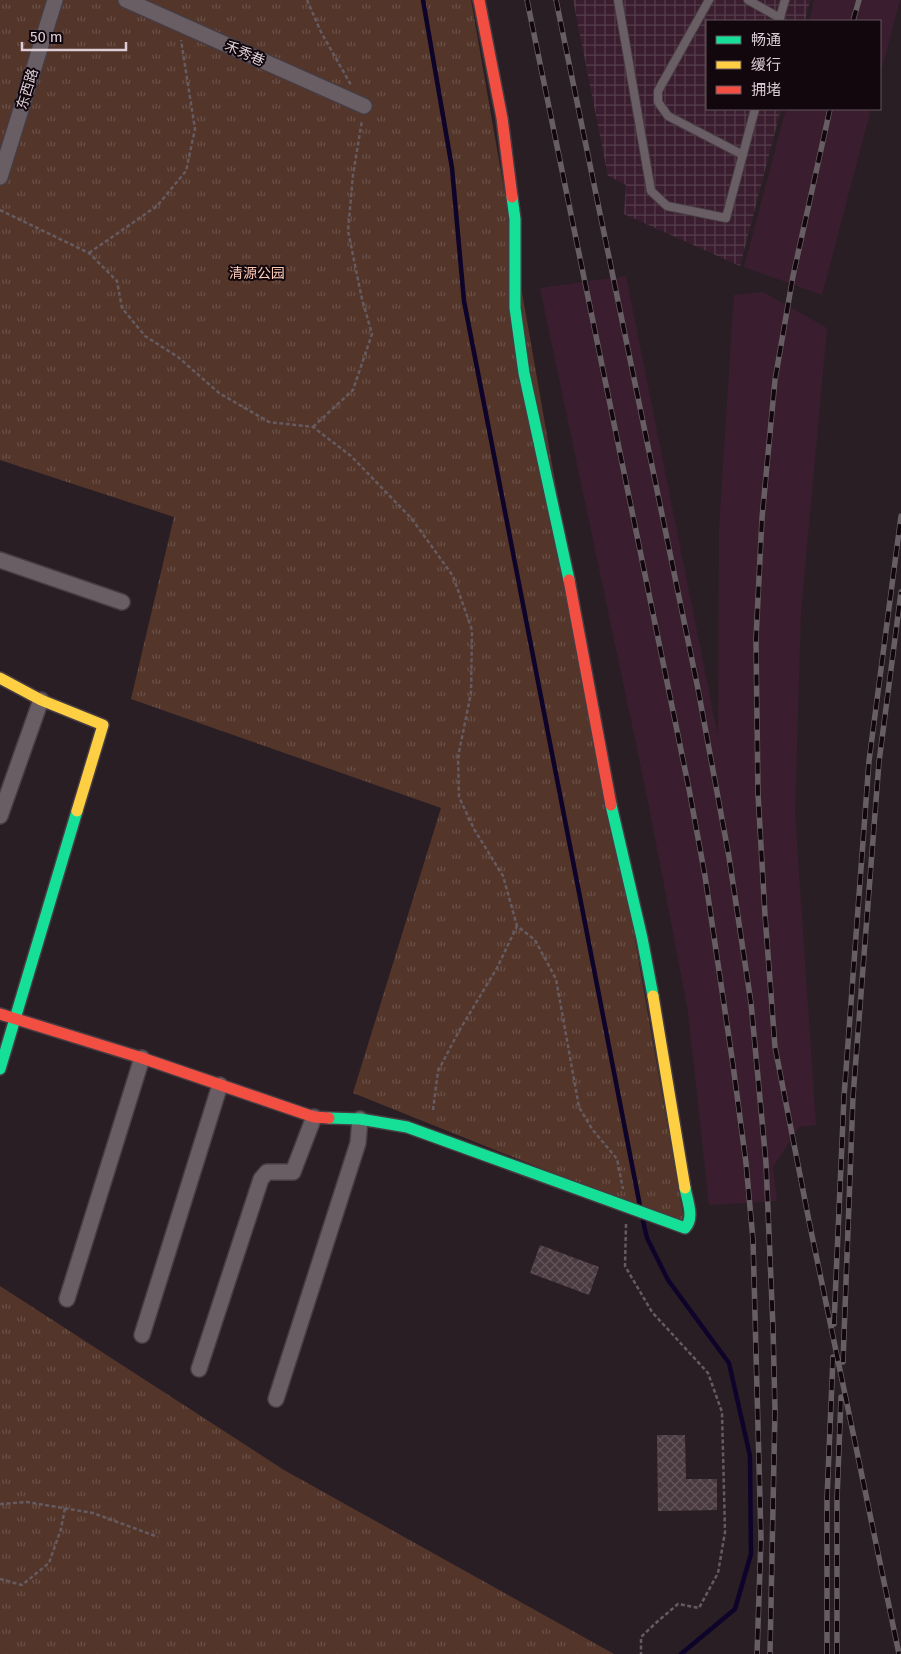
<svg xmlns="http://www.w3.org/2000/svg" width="901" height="1654" viewBox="0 0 901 1654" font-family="'Fira Sans','Noto Sans SC',sans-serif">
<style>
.built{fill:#3a1e2f}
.industrial{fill:url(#industrial-grid)}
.park{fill:url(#park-tufts)}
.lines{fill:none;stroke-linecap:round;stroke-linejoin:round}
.stream{stroke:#0e042a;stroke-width:4.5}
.building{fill:url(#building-cross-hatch)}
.lane-casing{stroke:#463c42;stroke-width:10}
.street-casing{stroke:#463c42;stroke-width:18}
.fast-casing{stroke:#463c42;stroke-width:14}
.slow-casing{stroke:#463c42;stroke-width:14}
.jam-casing{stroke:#463c42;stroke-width:14}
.path{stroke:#655b60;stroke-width:2.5;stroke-dasharray:4 2.5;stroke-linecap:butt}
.lane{stroke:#695e64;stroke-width:8}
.street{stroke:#695e64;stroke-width:15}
.fast{stroke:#16e098;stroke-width:11}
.slow{stroke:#ffcf43;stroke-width:11}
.jam{stroke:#f24e42;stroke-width:11}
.rail-casing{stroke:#675e63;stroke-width:5.5}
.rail{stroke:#12070d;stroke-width:4;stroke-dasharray:11;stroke-linecap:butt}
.labels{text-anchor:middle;stroke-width:4;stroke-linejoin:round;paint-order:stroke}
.street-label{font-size:14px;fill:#ddcdd6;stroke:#12070d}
.park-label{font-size:14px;fill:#fecab5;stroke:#12070d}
</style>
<defs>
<pattern id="industrial-grid" width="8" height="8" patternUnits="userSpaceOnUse" patternTransform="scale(1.25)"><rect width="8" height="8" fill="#3a1e2f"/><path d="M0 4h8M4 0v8" fill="none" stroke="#563e4c"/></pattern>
<pattern id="park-tufts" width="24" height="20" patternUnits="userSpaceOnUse" patternTransform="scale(1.25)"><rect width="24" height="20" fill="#53352a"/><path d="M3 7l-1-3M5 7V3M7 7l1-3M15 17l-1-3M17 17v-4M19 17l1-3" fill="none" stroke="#6b5148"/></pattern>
<pattern id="building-cross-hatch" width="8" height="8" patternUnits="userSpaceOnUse" patternTransform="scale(1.25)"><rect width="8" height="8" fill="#493a3f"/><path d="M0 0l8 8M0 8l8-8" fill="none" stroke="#63555a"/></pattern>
</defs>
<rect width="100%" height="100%" fill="#2a1e25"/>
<!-- built -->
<path class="built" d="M814,0H900L880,75V21H809Z
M786,109H871L822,295L744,267Z
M626,276L718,737L719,527L734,295L763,292L827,328L801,612L795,813L816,1125L799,1127L773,1167L777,1201L709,1205L688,1011L647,796L540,288Z"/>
<!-- industrial -->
<path class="industrial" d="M573,0H810L805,21H707V109H781L740,266L624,214L626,185L608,176Z"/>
<!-- park -->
<path class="park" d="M0,0H471L685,1226L353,1093L441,808L131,699L174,517L0,460Z
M0,1286L284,1470L614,1654H0Z"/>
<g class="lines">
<!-- stream -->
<path class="stream" d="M423,0L452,168L464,301L640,1206
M643,1221L647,1238L668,1280L729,1363L750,1456L751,1554L735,1609L681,1654"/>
</g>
<!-- building -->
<path class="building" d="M540,1245L599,1267L589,1295L530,1273Z
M657,1435H685L686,1479H717V1510L658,1511Z"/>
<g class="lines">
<defs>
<path id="lane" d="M618,0L651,191L667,206L726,218L755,109
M709,0L658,91V102L668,116L743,155
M748,0L780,18
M779,21L785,0"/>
<path id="street" d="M126,0L364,106
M0,177L55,0
M0,560L122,602
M0,816L41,700
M67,1299L142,1058
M142,1335L220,1085
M199,1369L261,1179L267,1172H293L314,1117
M276,1399L358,1143L360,1119"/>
<path id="fast" d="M512,197L515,219V308L524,373L569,580
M611,805L642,938L653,996
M0,1069L77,811
M329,1118L360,1119L407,1127L685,1228C695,1218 687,1200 685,1188"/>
<path id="slow" d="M0,678L41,700L103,725L77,811
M653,996L685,1188"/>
<path id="jam" d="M479,0L502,118L512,197
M569,580L611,805
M0,1014L142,1058L314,1117L329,1118"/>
</defs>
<!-- lane casing -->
<use href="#lane" class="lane-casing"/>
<!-- street casing -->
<use href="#street" class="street-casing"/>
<!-- fast casing -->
<use href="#fast" class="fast-casing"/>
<!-- slow casing -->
<use href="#slow" class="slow-casing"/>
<!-- jam casing -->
<use href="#jam" class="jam-casing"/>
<!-- path -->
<path class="path" d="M307,0L321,32L351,85
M0,210L89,253L117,281L122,308L145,336L178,357L219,393L269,422L313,427L351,456L412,519L453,576L472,630L471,693L458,757L459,797L474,829L503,876L517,926L535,940L556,979L579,1107L592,1129L617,1159L623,1189
M89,253L157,206L186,171L195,129L181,40
M313,427L353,390L372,334L362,299L348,231L353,175L362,120
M433,1110L438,1071L459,1031L497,968L517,926
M626,1224L625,1266L652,1312L708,1373L722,1412L725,1532L718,1573L699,1608L678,1604L658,1621L641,1637V1654
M0,1504L27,1502L93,1513L158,1537
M0,1579L22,1585L49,1563L61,1529L65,1508"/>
<!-- lane -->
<use href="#lane" class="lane"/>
<!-- street -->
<use href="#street" class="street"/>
<!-- fast -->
<use href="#fast" class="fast"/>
<!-- slow -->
<use href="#slow" class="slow"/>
<!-- jam -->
<use href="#jam" class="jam"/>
<defs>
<path id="rail" d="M527,0L689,789L705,876L733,1065L746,1163L753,1240L761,1539L757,1654
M556,0L698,689L729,857L751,1003L766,1163L773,1328L775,1410L770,1654
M853,21L859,0
M830,109L793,276L775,380L762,518L756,639L758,794L765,915L775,1047L809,1221L899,1654
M834,1324L844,1097L869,761L901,516
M843,1362L853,1097L879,762L901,592
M827,1654V1499L833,1357
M837,1654V1499L841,1397"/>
</defs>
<!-- rail casing -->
<use href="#rail" class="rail-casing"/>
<!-- rail -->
<use href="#rail" class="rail"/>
</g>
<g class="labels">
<!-- street labels -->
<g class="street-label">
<text transform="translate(245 53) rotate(24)" y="5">禾秀巷</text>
<text transform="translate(27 89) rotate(-73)" y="5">东西路</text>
</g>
<!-- park labels -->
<g class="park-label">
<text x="257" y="278">清源公园</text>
</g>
</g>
<!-- legend -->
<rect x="706" y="20" width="175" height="90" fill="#12070d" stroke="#63565d"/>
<rect x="716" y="36" width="25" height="8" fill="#16e098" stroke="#63565d"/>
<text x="751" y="45" font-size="15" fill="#ddcdd6">畅通</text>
<rect x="716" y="61" width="25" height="8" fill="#ffcf43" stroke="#63565d"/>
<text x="751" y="70" font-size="15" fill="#ddcdd6">缓行</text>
<rect x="716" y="86" width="25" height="8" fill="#f24e42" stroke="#63565d"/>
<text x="751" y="95" font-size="15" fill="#ddcdd6">拥堵</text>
<!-- scale -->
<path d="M22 42v8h104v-8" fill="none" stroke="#ddcdd6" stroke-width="2.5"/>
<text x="30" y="42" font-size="15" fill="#ddcdd6" stroke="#12070d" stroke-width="4" paint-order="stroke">50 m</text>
</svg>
